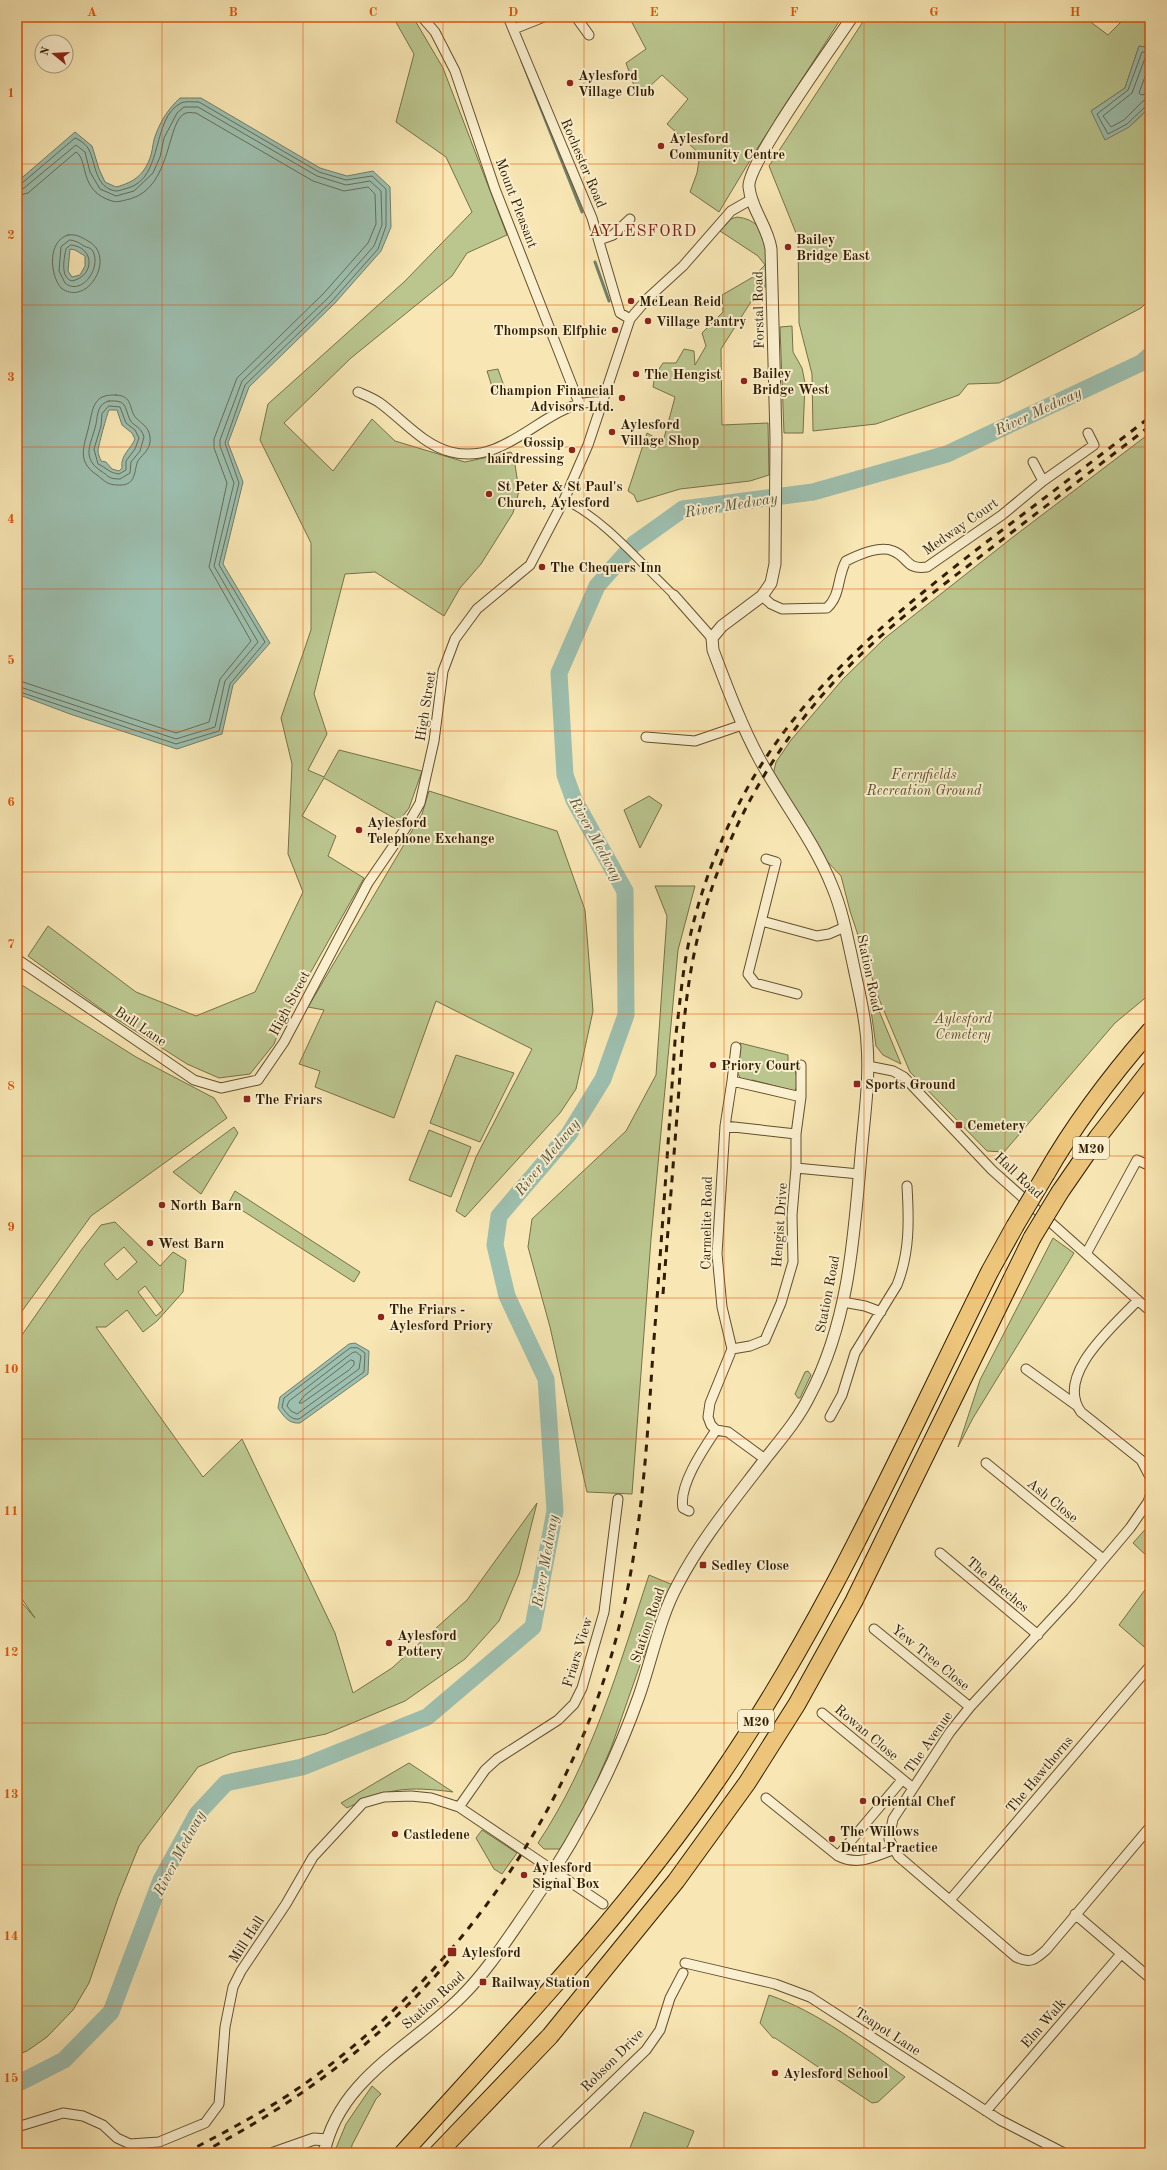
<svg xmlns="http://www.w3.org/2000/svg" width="1167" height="2170" viewBox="0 0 1167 2170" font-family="'Old Standard TT',serif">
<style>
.green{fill:#bbc68f;stroke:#767148;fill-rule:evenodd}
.water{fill:#9dbfaf;stroke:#717e69;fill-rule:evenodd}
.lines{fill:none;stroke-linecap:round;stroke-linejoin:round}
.shore{stroke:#666e58;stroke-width:1}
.stream{stroke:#717e69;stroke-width:3}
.river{stroke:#9dbfaf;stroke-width:17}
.pedestrian-casing{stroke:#624f2d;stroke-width:9}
.minor-casing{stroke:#624f2d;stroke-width:11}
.tertiary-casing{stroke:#624f2d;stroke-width:13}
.motorway-casing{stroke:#301c00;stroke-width:19}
.pedestrian{stroke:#faefce;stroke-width:7}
.minor{stroke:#faefce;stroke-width:9}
.tertiary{stroke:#faefce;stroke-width:11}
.motorway{stroke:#ecc47a;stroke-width:17}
.rail{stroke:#301c00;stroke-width:3;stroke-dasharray:7 7;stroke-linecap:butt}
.motorway-bridge-casing{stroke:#301c00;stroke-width:19;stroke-linecap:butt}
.motorway-bridge{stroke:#ecc47a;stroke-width:17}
.grid{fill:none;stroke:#df560b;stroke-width:1;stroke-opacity:0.55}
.poi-dot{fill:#8f2418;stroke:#faefce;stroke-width:1.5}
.labels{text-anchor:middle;stroke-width:4;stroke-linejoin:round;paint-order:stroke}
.shield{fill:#faefce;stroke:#6d5b3e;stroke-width:1}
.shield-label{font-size:13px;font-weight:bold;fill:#301c00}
.poi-label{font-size:14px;font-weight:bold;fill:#301c00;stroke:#faefce;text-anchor:start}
.street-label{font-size:14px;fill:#301c00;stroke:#faefce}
.park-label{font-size:14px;font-style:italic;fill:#5a4f2b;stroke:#faefce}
.water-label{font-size:15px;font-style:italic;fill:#56553d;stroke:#faefce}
.quarter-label{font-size:16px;letter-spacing:1px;fill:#7a1f14;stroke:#faefce}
.neatline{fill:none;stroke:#df560b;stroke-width:1.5}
.grid-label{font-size:13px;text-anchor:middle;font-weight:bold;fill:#df560b}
</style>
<rect width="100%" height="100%" fill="#f8e7b4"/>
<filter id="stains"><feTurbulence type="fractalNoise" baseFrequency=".005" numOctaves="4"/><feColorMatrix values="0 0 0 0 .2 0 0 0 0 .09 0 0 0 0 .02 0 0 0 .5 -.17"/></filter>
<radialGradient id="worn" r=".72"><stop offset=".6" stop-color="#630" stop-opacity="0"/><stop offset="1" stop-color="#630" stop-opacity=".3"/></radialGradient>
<!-- green -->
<path class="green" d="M393,17H413L443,68L507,235L467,253L452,276L351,358L284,423L333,471L372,419L395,441L465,462L511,452L514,458L519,491L513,513L481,564L460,588L444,616L375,572L345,574L314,694L327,734L308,770L324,777L339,750L422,771L409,808L399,821L324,778L302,816L336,836L328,856L364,878L282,1023L274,1044L250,1074L219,1078L187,1064L104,1011L28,956L48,926L136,992L196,1016L255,992L303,892L288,854L292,764L281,718L311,630V543L260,440L268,404L404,282L472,212L446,157L396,122L414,54Z
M629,17H842L755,152L719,212L690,192L697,173L700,154L667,124L688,99L662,75L638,97L626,63L646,49Z
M866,17H1084L1108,35L1126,17H1150V48L1139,46L1125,88L1091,111L1129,127L1150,107V299L1141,308L999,383L968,384L959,395L876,424L813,431L812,374L799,323L798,238L769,166Z
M737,217C775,221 766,261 765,288L759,289L721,349L722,425L768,423L769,475L750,481L680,489L637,502L634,495L628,491L647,433L663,442L675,397L653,387L655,375L663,363H676L684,349L694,351L695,365L706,346L702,333L723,312L722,295L753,277L765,265L758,256L720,231L731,219Z
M792,326L793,352L802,368L805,383L803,433H784L780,327Z
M498,369L505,389L494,393L487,371Z
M1150,433V994L1115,1023L1004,1152L987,1151L910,1072L879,999L850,911L841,876L822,856L773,775L776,762L791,740L843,679L885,638L1013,537Z
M429,791L557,831L585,910L593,1011L576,1089L560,1113L465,1217L456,1211L476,1157L532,1049L436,1001L394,1118L315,1087L320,1071L299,1064L324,1010L308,1007L422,814Z
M649,796L662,805L640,848L624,810Z
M655,886H695L678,950L651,1239L632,1494L587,1492L550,1327L528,1247L532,1219L626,1131L656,1075L667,916Z
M17,982L136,1057L214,1098L227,1118L91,1216L17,1318Z
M875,1001L901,1064L883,1055L876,1046L870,1003Z
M740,1043L788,1055V1063H795C794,1073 800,1080 795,1091L752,1080L748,1082L741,1079L736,1071Z
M456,1055L514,1073L480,1142L430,1123Z
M234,1127L238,1133L201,1194L173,1172Z
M429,1130L471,1147L451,1197L409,1180Z
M235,1191L360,1272L354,1282L229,1202Z
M115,1222L160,1266L173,1252L186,1260L183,1292L157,1321L143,1332L127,1310L106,1327H96L203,1477L242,1439L335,1633L353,1693L392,1668L467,1600L537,1503L519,1574L499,1621L465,1659L405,1701L326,1734L232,1753L198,1767L139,1846L118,1898L89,1983L73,2010L47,2037L27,2051L17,2055V1597L35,1618L17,1592V1342L82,1249L101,1225ZM124,1247L137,1262L117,1280L104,1264ZM145,1286L163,1310L156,1316L138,1292Z
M1053,1238L1074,1253L973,1418L958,1447L980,1380Z
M808,1371L811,1375L800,1398H798L795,1394L805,1372Z
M1150,1524V1559L1133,1543Z
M649,1575L673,1585L640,1665L611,1748L583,1812L560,1849H544L538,1843C592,1762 619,1666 649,1575Z
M1150,1583V1652L1119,1625Z
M409,1763L453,1792C408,1786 387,1788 347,1808L341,1803Z
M482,1830L517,1853L502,1874L494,1869L476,1838Z
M769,1995C819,2012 863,2047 905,2077L878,2102L872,2103L775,2038H773L760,2023Z
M372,2086L381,2094L376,2099L352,2145L351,2153H334L346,2124Z
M644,2112L694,2131L685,2153H628Z"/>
<!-- water -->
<path class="water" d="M1139,46L1150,48V107L1129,127L1105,140L1091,111L1125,88Z
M180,98H201L320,168L347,176L373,171L390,187L391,227L381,251L335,303L249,387L228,443L243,482L223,564L270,643L233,685L222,734L177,749L70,714L17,694V182L75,132L92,146L99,169L105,182L116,187C135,182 145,174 151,155C153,148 153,140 156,134C161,120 169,108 180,98ZM70,249L75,250L85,256V266L80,275L72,277L68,271ZM109,410H117L122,425L132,433L135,439C131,449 120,455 122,468L119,471L112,469L106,462L101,461C100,458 98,454 98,451C98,447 107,414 109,410Z
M355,1343L369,1351L368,1374L300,1423C289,1424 284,1417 278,1408L280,1397L349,1344Z"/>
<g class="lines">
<!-- shore -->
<path class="shore" d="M1150,52H1142L1128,90L1097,114L1108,134L1127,124L1146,106L1150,104
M1150,57L1145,58L1132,93L1103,116L1111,127L1124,120L1143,101L1150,99
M1150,63L1139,93L1141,95L1150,93
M17,185L21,184L75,138C80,140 87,145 89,150C96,164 95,188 116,191C119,191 124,189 128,188C164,178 151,118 181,103C185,101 194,102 199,102L319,172L346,180L372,176L386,189V226L378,249L332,301L245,385L225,443L239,483L219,565L265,642L230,684L219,731L176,744L17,691
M17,190L24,188L76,145L85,152L90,172L100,189L116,196L134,191L153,173L160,157L164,138L177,113L184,107H198L317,176L346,185L370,181L381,191L382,225L374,246L329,297L242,381L220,440V446L234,483L214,566L258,642L225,681L215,727L176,739L17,686
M17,196L28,193L76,152C89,160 78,191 112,201C118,203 124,200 130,199C173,187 166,119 186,113C189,112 193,113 196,113L313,181L344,191L368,187L375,194L376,224L368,243L324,293L237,378L214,439V448L227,483L209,567L251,641L220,679L209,722L176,733L17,680
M68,235C77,234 81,237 88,241C117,256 88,308 61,288C50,275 47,241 68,235Z
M70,240C77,241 79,243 84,246C87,248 90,247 92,250C103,266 82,297 65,283L59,271L61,247Z
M71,245C95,247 95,276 72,281C60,278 64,258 66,249Z
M116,395C134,396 128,409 136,418C142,424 149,427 150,437C152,451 139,456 137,463C134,474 135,486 118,485C107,485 105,481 97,475C74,460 86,443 90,421C92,413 92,406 99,399C104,395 110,395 116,395Z
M109,401C127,400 124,406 130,420C133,426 141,426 144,437L140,451L131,462L130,473L120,479C108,479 109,476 101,471C80,457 92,443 96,424C98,414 97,404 109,401Z
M109,406L120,407L126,423L135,430L139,438L135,449L126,461V470L119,474C109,473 107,468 98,464L94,449L101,426L102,414Z
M358,1348L365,1353L364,1372L299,1419C291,1420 286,1413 282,1407L284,1398L350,1348Z
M356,1352L361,1356L359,1369L297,1414L291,1411L287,1406L289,1401L352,1353Z
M351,1360L354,1361V1365L349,1370L302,1403H299L304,1396Z"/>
<!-- stream -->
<path class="stream" d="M522,61L582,212
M595,262L609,301"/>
<!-- river -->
<path class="river" d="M17,2084L64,2060L111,2012L161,1880L197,1814L226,1783L302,1767L427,1717L533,1627L555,1511L546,1379L507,1296L495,1245L499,1216L569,1134L603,1079L626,1015L625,891L574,800L565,775L559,673L597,586L634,544L683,509L813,492L947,454L1141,363L1150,355"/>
<defs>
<path id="pedestrian" d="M564,500C605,519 641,564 674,595"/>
<path id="minor" d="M422,17L435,32L455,71L495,189L579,403
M508,17L592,218L620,313L630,319
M576,17L589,35
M514,29L544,17
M599,240L613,235L630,219
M358,392C365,395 373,398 380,403C402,419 423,445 451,452C511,467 547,397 602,402
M1043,481L1094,445L1088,433
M674,595L712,638
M762,596L771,604L782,609L827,608C841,595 837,577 846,561C858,555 880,545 893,551C909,557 905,570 927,567L1002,515L1043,481L1033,462
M646,737L695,741L742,725
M766,859L776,862L748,974L755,983L797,994
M762,921L817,936L829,934L845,927
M17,959L194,1080L221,1088L258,1080L284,1042L368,883L405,829L420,803L434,741L443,671L455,639L477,609L530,565L564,500L588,445L630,319L648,298L683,266L731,211L752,199
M868,1066L893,1071L904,1077L992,1170L1150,1311
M732,1081L736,1047
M725,1126L796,1134
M796,1168L859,1174
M1086,1254L1137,1160L1150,1166
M1138,1300C1115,1325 1054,1375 1081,1412L1141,1460L1150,1477
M843,1302L865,1306L881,1312
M732,1349L750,1346L765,1340L781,1303L793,1262L792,1215L796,1168V1134L801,1097V1065
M1026,1369L1076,1405
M830,1417L842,1395L855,1353L897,1285C910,1252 909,1220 907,1186
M765,1459L728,1432L716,1430L711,1425L708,1417L710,1403L732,1349L722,1307L717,1254L725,1126L732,1081L801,1097
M986,1463L1103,1559
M1150,1496L1148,1502L1130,1528L1071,1598L970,1707L950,1732L893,1819L889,1839L898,1856L1016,1957C1030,1964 1035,1960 1046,1950L1150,1827
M689,1511L683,1508C678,1486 704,1448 716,1430
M940,1553L1038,1635
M874,1629L970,1707
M822,1713L913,1788
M766,1798L838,1856C858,1866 873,1857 893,1850
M459,1807L485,1770L497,1759L558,1720L574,1704L582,1688L604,1612L618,1499
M838,1856L902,1780
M950,1900L1150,1666
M1075,1914L1150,1978
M685,1963L775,1984L810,1997L1000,2120L1064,2153
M986,2111L1121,1954
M17,2127L63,2113L83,2116L103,2125L117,2138L130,2144L159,2142L205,2123L219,2104L225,2027L233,1987L241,1971L286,1904L313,1857L363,1803L384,1797L411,1796L431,1798L459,1807L603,1904
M539,2153L646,2050L660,2030L670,1998L683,1973"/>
<path id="tertiary" d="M274,2153L314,2139L327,2140
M324,2153C339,2078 413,2046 462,1996C488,1970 508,1938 529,1908C575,1842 612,1772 639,1696C652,1659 659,1619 678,1584C702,1538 735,1499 766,1458C782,1438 799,1418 810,1395C849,1321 854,1236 861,1155C864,1118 870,1081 867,1044C866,1018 859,993 854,968C848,941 843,912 832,886C814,841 783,802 760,760C741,725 727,687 713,650L712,638L722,626L762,596L771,583L775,564L776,438L771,249C768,227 751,209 749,187C746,165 835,43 852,17"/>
<path id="motorway" d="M1046,1174C1075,1123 1111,1076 1150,1031
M1060,1192L1098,1137L1150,1070
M403,2153C512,2032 625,1914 717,1780C827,1621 904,1443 990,1271L1015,1226
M438,2153L550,2036L676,1881L747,1783L797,1704L854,1601L1032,1238"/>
</defs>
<!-- pedestrian casing -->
<use href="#pedestrian" class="pedestrian-casing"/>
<!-- minor casing -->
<use href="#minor" class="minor-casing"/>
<!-- tertiary casing -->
<use href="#tertiary" class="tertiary-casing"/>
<!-- motorway casing -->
<use href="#motorway" class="motorway-casing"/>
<!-- pedestrian -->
<use href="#pedestrian" class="pedestrian"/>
<!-- minor -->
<use href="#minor" class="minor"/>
<!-- tertiary -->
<use href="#tertiary" class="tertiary"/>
<!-- motorway -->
<use href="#motorway" class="motorway"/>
<!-- rail -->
<path class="rail" d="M663,1294C668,1230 673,1167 678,1103C681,1061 683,1018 690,976C707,871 755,772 825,692C870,640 927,597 981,556C1037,513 1094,469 1150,426
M185,2153C225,2132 266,2111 303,2085C457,1976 576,1807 620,1623C642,1534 647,1443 653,1352C661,1249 668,1145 675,1041C678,1020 680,998 683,976C690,922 709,865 733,816C789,697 892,615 993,537C1046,497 1098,457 1150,417
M201,2153C296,2104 381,2041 450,1959"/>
<defs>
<path id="motorway-bridge" d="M1015,1226L1046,1174
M1032,1238L1060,1192"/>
</defs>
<!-- motorway-bridge casing -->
<use href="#motorway-bridge" class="motorway-bridge-casing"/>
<!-- motorway-bridge -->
<use href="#motorway-bridge" class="motorway-bridge"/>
</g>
<!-- grid -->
<path class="grid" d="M162,17V2153M303,17V2153M443,17V2153M584,17V2153M724,17V2153M864,17V2153M1005,17V2153M17,164H1150M17,305H1150M17,447H1150M17,589H1150M17,731H1150M17,872H1150M17,1014H1150M17,1156H1150M17,1298H1150M17,1439H1150M17,1581H1150M17,1723H1150M17,1865H1150M17,2006H1150"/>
<!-- markers -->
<g class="poi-dot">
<circle cx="570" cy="83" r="4"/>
<circle cx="661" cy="146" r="4"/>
<circle cx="788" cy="247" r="4"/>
<circle cx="631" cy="301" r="4"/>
<circle cx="648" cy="321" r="4"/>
<circle cx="615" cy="330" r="4"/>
<circle cx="636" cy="374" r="4"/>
<circle cx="744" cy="381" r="4"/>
<circle cx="622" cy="398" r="4"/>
<circle cx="612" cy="432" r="4"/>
<circle cx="572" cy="450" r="4"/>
<circle cx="489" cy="494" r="4"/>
<circle cx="542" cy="567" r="4"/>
<circle cx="359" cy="830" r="4"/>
<circle cx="713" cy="1065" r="4"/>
<rect x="853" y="1080" width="8" height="8" rx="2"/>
<rect x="243" y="1095" width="8" height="8" rx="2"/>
<rect x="955" y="1121" width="8" height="8" rx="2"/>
<circle cx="162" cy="1205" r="4"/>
<circle cx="150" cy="1243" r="4"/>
<circle cx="381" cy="1317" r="4"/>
<rect x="699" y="1561" width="8" height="8" rx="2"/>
<circle cx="389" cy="1643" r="4"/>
<circle cx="863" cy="1801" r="4"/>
<circle cx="395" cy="1834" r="4"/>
<circle cx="832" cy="1839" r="4"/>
<circle cx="524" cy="1875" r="4"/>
<rect x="447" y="1947" width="10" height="10" rx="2"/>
<rect x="479" y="1978" width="8" height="8" rx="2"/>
<circle cx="775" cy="2073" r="4"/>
</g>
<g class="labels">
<!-- shield labels -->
<g class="shield">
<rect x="1073" y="1137" width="36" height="22" rx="3"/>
<rect x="738" y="1710" width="36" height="22" rx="3"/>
</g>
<g class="shield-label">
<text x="1091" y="1153">M20</text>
<text x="756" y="1726">M20</text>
</g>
<!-- poi labels -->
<g class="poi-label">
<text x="578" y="80">Aylesford<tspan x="578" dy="16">Village Club</tspan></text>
<text x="669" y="143">Aylesford<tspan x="669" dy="16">Community Centre</tspan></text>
<text x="796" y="244">Bailey<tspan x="796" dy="16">Bridge East</tspan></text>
<text x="639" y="306">McLean Reid</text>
<text x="656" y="326">Village Pantry</text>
<text x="607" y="335" text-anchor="end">Thompson Elfphic</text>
<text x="752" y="378">Bailey<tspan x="752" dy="16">Bridge West</tspan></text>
<text x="644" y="379">The Hengist</text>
<text x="614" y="395" text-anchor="end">Champion Financial<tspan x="614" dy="16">Advisors Ltd.</tspan></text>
<text x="620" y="429">Aylesford<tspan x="620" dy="16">Village Shop</tspan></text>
<text x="564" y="447" text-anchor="end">Gossip<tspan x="564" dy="16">hairdressing</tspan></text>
<text x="497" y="491">St Peter &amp; St Paul's<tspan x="497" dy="16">Church, Aylesford</tspan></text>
<text x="550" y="572">The Chequers Inn</text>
<text x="367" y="827">Aylesford<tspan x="367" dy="16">Telephone Exchange</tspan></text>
<text x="721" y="1070">Priory Court</text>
<text x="865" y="1089">Sports Ground</text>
<text x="255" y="1104">The Friars</text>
<text x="967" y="1130">Cemetery</text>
<text x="170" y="1210">North Barn</text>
<text x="158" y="1248">West Barn</text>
<text x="389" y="1314">The Friars -<tspan x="389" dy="16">Aylesford Priory</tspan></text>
<text x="711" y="1570">Sedley Close</text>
<text x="397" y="1640">Aylesford<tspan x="397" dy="16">Pottery</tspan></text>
<text x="871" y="1806">Oriental Chef</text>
<text x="840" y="1836">The Willows<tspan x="840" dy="16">Dental Practice</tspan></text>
<text x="403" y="1839">Castledene</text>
<text x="532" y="1872">Aylesford<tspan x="532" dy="16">Signal Box</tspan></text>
<text x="461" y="1957">Aylesford</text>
<text x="491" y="1987">Railway Station</text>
<text x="783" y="2078">Aylesford School</text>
</g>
<!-- street labels -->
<g class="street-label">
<text transform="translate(584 163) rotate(67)" y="5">Rochester Road</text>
<text transform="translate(517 203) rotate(69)" y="5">Mount Pleasant</text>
<text transform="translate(758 310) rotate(-91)" y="5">Forstal Road</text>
<text transform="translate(960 526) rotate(-35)" y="5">Medway Court</text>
<text transform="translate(425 706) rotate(-81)" y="5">High Street</text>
<text transform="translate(870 973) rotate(78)" y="5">Station Road</text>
<text transform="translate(289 1003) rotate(-62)" y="5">High Street</text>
<text transform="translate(141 1026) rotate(34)" y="5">Bull Lane</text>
<text transform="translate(1019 1175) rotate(43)" y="5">Hall Road</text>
<text transform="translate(706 1223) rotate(-89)" y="5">Carmelite Road</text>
<text transform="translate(779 1225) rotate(-86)" y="5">Hengist Drive</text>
<text transform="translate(827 1294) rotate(-79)" y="5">Station Road</text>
<text transform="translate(1053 1500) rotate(39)" y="5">Ash Close</text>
<text transform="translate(998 1584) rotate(40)" y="5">The Beeches</text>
<text transform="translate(647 1625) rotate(-71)" y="5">Station Road</text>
<text transform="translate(577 1652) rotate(-73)" y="5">Friars View</text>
<text transform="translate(931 1657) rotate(39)" y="5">Yew Tree Close</text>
<text transform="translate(867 1732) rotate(40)" y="5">Rowan Close</text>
<text transform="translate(928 1742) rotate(-55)" y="5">The Avenue</text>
<text transform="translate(1039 1774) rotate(-50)" y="5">The Hawthorns</text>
<text transform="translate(246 1939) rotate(-57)" y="5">Mill Hall</text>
<text transform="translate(433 2000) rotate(-42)" y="5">Station Road</text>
<text transform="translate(1043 2023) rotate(-49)" y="5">Elm Walk</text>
<text transform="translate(888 2031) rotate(33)" y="5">Teapot Lane</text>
<text transform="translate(612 2060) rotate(-45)" y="5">Robson Drive</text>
</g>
<!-- park labels -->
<g class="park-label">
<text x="924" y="779">Ferryfields<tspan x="924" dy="16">Recreation Ground</tspan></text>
<text x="963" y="1023">Aylesford<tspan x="963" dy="16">Cemetery</tspan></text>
</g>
<!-- water labels -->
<g class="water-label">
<text transform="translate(1038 411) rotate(-25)" y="5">River Medway</text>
<text transform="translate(731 505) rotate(-9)" y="5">River Medway</text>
<text transform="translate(596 839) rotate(61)" y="5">River Medway</text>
<text transform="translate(547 1157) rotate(-51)" y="5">River Medway</text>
<text transform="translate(545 1561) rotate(-80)" y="5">River Medway</text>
<text transform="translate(179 1853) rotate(-62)" y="5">River Medway</text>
</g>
<!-- quarter labels -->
<g class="quarter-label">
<text x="643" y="236">AYLESFORD</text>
</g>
</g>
<!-- margin -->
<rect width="1167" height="2170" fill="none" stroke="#f8e7b4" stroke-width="44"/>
<!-- north arrow -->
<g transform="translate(54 54) rotate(288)"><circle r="19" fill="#faefce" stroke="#a99b7c"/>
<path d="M0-3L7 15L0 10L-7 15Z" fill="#8f2418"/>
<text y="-6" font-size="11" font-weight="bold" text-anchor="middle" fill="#301c00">N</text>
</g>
<rect x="22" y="22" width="1123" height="2126" class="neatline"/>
<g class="grid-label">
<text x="92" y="16">A</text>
<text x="233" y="16">B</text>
<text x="373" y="16">C</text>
<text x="513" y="16">D</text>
<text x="654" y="16">E</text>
<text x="794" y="16">F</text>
<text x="934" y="16">G</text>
<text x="1075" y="16">H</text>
<text x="11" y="97">1</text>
<text x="11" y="239">2</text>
<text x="11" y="381">3</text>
<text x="11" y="523">4</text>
<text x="11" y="664">5</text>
<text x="11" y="806">6</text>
<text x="11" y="948">7</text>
<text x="11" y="1090">8</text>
<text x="11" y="1231">9</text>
<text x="11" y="1373">10</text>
<text x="11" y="1515">11</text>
<text x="11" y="1656">12</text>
<text x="11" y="1798">13</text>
<text x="11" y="1940">14</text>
<text x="11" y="2082">15</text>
</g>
<rect width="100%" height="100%" filter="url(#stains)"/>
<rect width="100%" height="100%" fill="url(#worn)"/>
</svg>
